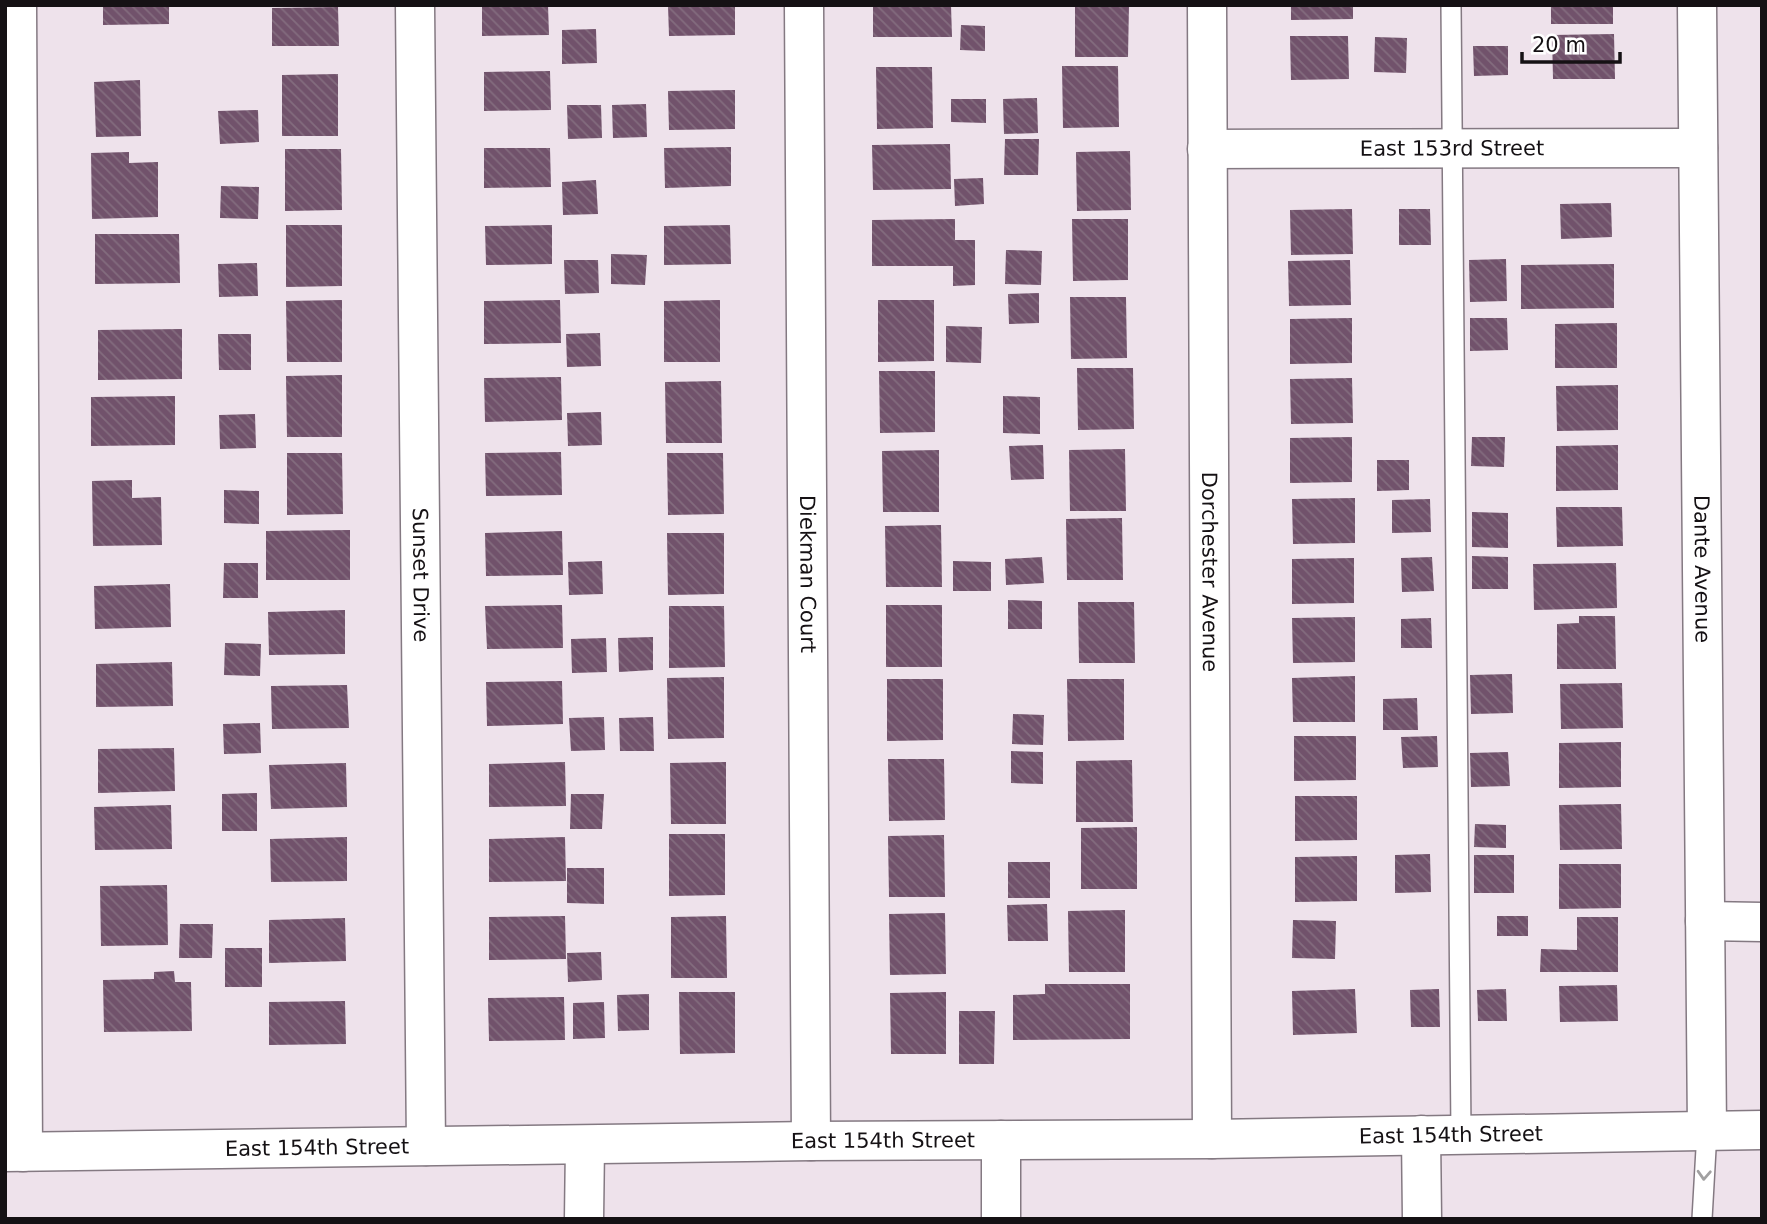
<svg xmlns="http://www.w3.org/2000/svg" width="1767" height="1224" viewBox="0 0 1767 1224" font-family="'DejaVu Sans',sans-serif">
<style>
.building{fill:url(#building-back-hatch)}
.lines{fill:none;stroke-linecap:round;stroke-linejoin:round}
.lane-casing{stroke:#847982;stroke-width:22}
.street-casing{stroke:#847982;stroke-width:41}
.secondary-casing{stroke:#847982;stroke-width:41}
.lane{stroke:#fff;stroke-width:19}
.street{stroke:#fff;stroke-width:38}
.secondary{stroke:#fff;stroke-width:38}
.oneway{stroke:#a1a0a1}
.labels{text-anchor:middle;stroke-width:7;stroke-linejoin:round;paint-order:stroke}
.street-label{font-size:21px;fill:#151114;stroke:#fff}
</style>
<defs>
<pattern id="building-back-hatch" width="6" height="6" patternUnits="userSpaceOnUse" patternTransform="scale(1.75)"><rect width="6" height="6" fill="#71526b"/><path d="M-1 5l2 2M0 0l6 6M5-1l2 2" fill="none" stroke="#836c7e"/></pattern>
</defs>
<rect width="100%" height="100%" fill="#eee2eb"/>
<!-- building -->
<path class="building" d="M103,5H169V24L103,25Z
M482,5H548L549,35L482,36Z
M668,5H735V35L669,36Z
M873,5H951L952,37H873Z
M1075,5H1129L1128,57H1075Z
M1291,5H1353V19L1291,20Z
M1551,5H1613V24H1551Z
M338,7L339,46H272V8Z
M961,25L985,26V51L960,50Z
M596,29L597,63L562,64V30Z
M1614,34L1615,79H1553L1552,35Z
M1290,36H1348L1349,79L1291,80Z
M1375,37L1407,38L1406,73L1374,72Z
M1473,46H1508V75L1474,76Z
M1062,66H1118L1119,127L1063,128Z
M876,67H932L933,128L877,129Z
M550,71L551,110L484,111V72Z
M338,74V136H282V75Z
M140,80L141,136L96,137L94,82Z
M735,90V129L669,130L668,91Z
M1037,98L1038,133L1004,134L1003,99Z
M951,99H986V123L951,122Z
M646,104L647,137L613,138L612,105Z
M567,105H601L602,138L568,139Z
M258,110L259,142L220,144L218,111Z
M1005,139H1039L1038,175H1004Z
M950,144L951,189L873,190L872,145Z
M731,147V186L665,188L664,148Z
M484,148H550L551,187L484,188Z
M285,149H341L342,210L285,211Z
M1130,151L1131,210L1077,211L1076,152Z
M129,152V163L158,162V217L92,219L91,153Z
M983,178L984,204L955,206L954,179Z
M596,180L598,214L563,215L562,182Z
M221,186L259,187L258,219L220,218Z
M1611,203L1612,237L1561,239L1560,204Z
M1352,209L1353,254L1291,255L1290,210Z
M1399,209H1430L1431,245H1399Z
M955,219V240H975V285L953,286V266H872V220Z
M1072,219H1128V280L1073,281Z
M286,225H342V286L286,287Z
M552,225V264L486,265L485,226Z
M730,225L731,264L664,265V226Z
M95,234H179L180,283L95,284Z
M1006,250L1042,251L1041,285L1005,284Z
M611,254L647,255L645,285L611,284Z
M1506,259L1507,301L1470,302L1469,260Z
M564,260H598L599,293L565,294Z
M1350,260L1351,305L1289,306L1288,261Z
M257,263L258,296L219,297L218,264Z
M1614,264V308L1521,309V265Z
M1039,293V323L1009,324L1008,294Z
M1070,297H1126L1127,358L1071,359Z
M342,300V362H287L286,301Z
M560,300L561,343L484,344V301Z
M720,300V362H664V301Z
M878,300H934V361L878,362Z
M1352,318V363L1290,364V319Z
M1470,318H1507L1508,350L1470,351Z
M1617,323V368H1555V324Z
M946,326L982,327L981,363L946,362Z
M182,329V379L98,380V330Z
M600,333L601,366L567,367L566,334Z
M218,334H251V370H219Z
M1077,368H1133L1134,429L1078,430Z
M879,371H935V432L880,433Z
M342,375V437H287L286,376Z
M561,377L562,420L485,422L484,378Z
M1352,378L1353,423L1291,424L1290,379Z
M721,381L722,443H666L665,382Z
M1618,385V430L1557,431L1556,386Z
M175,396V445L91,446V397Z
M1003,396L1040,397V434L1003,433Z
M601,412L602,445L568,446L567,413Z
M255,414L256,448L220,449L219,415Z
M1352,437V482L1290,483V438Z
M1472,437H1505L1504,467L1471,466Z
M1043,445L1044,479L1011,480L1009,446Z
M1618,445V490L1556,491V446Z
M1125,449L1126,511H1070L1069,450Z
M939,450V512H883L882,451Z
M561,452L562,495L486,496L485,453Z
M287,453H342L343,514L287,515Z
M667,453H723L724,514L668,515Z
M1377,460H1409V490L1377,491Z
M132,480V498L161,497L162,545L93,546L92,481Z
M224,490L259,491V524L224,523Z
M1355,498V543L1293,544L1292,499Z
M1430,499L1431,532L1392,533V500Z
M1556,507H1622L1623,546L1557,547Z
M1472,512L1508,513V548L1472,547Z
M1122,518L1123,580H1067L1066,519Z
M941,525L942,587H886L885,526Z
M350,530V580H266V531Z
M562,531L563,575L486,576L485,533Z
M667,533H724V594L668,595Z
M1472,556L1508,557V589H1472Z
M1042,557L1044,583L1006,585L1005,559Z
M1432,557L1434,591L1402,592L1401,558Z
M1354,558V603L1292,604V559Z
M602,561L603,594L569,595L568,562Z
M953,561L991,562V591H953Z
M224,563H258V598H223Z
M1616,563L1617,608L1534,610L1533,564Z
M170,584L171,627L95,629L94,586Z
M1008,600L1042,601V629H1008Z
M1078,602H1134L1135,663H1079Z
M562,605L563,648L487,649L485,606Z
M886,605H942V667H886Z
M669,606H724L725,667L669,668Z
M345,610V654L269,655L268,612Z
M1579,616H1615L1616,669H1557V624L1579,623Z
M1355,617V662L1293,663L1292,618Z
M1431,618L1432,648H1401V619Z
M653,637V670L619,672L618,638Z
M606,638L607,672L572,673L571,639Z
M225,643L261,644L260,676L224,675Z
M172,662L173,706L96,707V664Z
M1512,674L1513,713L1471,714L1470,675Z
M1355,676V722H1293L1292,678Z
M724,677V738L668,739L667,678Z
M887,679H943V740L887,741Z
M1067,679H1124V740L1068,741Z
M562,681L563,724L487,726L486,682Z
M1622,683L1623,728L1561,729L1560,684Z
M347,685L349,728L272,729L271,686Z
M1417,698L1418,730H1383V699Z
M1013,714L1044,715L1043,745L1012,744Z
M604,717L605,750L571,751L569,718Z
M653,717L654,751H620L619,718Z
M260,723L261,753L224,754L223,724Z
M1294,736H1356V780L1294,781Z
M1437,736L1438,767L1403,768L1401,737Z
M1621,742V787L1559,788V743Z
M174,748L175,791L98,793V749Z
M1011,751L1043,752V784L1011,783Z
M1508,752L1510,786L1471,787L1470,753Z
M888,759H944L945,820L889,821Z
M1132,760L1133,822H1076V761Z
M565,762L566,806L489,807V764Z
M726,762V824H671L670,763Z
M346,763L347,807L271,809L269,765Z
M257,793V831H222V794Z
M571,794H604L602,829H570Z
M1295,796H1357V840L1295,841Z
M1621,804L1622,849L1560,850L1559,805Z
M171,805L172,849L95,850L94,807Z
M1475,824L1506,825V848L1474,847Z
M1137,827V889H1081V828Z
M669,834H725V895L669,896Z
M944,835L945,897H889L888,836Z
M347,837V881L271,882L270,839Z
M565,837L566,881L489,882V839Z
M1430,854L1431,892L1395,893V855Z
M1474,855H1514V893H1474Z
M1357,856V901L1295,902V857Z
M1008,862H1050V898H1008Z
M1559,864H1621V908L1559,909Z
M567,868H604V904L567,903Z
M167,885L168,945L101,946L100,886Z
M1047,904L1048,941H1008L1007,905Z
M1125,910V972H1069L1068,911Z
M945,913L946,974L890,975L889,914Z
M565,916L566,959L489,960V917Z
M726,916L727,978H671V917Z
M1497,916H1528V936H1497Z
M1577,917H1618V972H1540L1541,949L1577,950Z
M345,918L346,961L269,963V920Z
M1293,920L1336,921L1335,959L1292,958Z
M180,924H213L212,958H179Z
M225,948H262V987H225Z
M601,952L602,980L568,982L567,953Z
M174,971L175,982H191L192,1031L104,1032L103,980L154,979V972Z
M1045,984H1130V1039L1013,1040V995L1045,994Z
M1617,985L1618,1021L1560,1022L1559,986Z
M1355,989L1357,1033L1293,1035L1292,991Z
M1439,989L1440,1027H1411L1410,990Z
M1506,989L1507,1021H1478L1477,990Z
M679,992H735V1053L680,1054Z
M946,992V1054H891L890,993Z
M649,994V1030L618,1031L617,995Z
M564,997L565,1040L489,1041L488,998Z
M345,1001L346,1044L269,1045V1002Z
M604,1002L605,1038L573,1039V1003Z
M959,1011H995L994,1064H959Z"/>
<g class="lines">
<defs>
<path id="lane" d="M1451,5L1461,1134
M1702,1219L1707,1131"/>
<g id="street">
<path d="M17,5L23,1152"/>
<path id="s1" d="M415,5L426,1146"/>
<path id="s2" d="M804,5L811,1141"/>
<path id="s3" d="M1207,5L1212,1139"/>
<path id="s4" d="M1697,5L1707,1131"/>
<path id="s5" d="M1207,149L1698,148"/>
<path d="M1705,921L1762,922"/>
<path d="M1421,1135L1422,1219"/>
<path d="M584,1219L585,1145"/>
<path d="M1001,1219V1140"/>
</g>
<g id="secondary">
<path id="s6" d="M5,1152L811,1141L1212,1139L1762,1130"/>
</g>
</defs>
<!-- lane casing -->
<use href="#lane" class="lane-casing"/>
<!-- street casing -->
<use href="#street" class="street-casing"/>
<!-- secondary casing -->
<use href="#secondary" class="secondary-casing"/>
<!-- lane -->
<use href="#lane" class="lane"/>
<!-- street -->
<use href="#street" class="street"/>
<!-- secondary -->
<use href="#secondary" class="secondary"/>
</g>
<!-- one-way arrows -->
<defs><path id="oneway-chevron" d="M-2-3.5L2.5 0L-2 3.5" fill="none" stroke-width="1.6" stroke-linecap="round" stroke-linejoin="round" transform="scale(1.75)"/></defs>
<use class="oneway" href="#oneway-chevron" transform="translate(1704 1175) rotate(93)"/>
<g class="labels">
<!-- street labels -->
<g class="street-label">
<text dy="7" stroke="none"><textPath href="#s5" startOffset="245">East 153rd Street</textPath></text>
<text dy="7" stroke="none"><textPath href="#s4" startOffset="564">Dante Avenue</textPath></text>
<text dy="7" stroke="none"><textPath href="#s3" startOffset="567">Dorchester Avenue</textPath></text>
<text dy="7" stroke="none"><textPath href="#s2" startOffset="569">Diekman Court</textPath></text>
<text dy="7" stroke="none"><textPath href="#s1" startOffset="570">Sunset Drive</textPath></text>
<text dy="7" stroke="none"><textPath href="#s6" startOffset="1446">East 154th Street</textPath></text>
<text dy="7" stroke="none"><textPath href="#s6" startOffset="878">East 154th Street</textPath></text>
<text dy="7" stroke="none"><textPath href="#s6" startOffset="312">East 154th Street</textPath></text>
</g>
</g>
<!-- border -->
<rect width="1767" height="1224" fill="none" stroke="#151114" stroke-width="14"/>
<!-- scale -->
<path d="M1522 52v10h98v-10" fill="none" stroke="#151114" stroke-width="3.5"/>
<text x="1532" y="52" font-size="21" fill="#151114" stroke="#ffffff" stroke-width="5" paint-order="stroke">20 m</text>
</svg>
